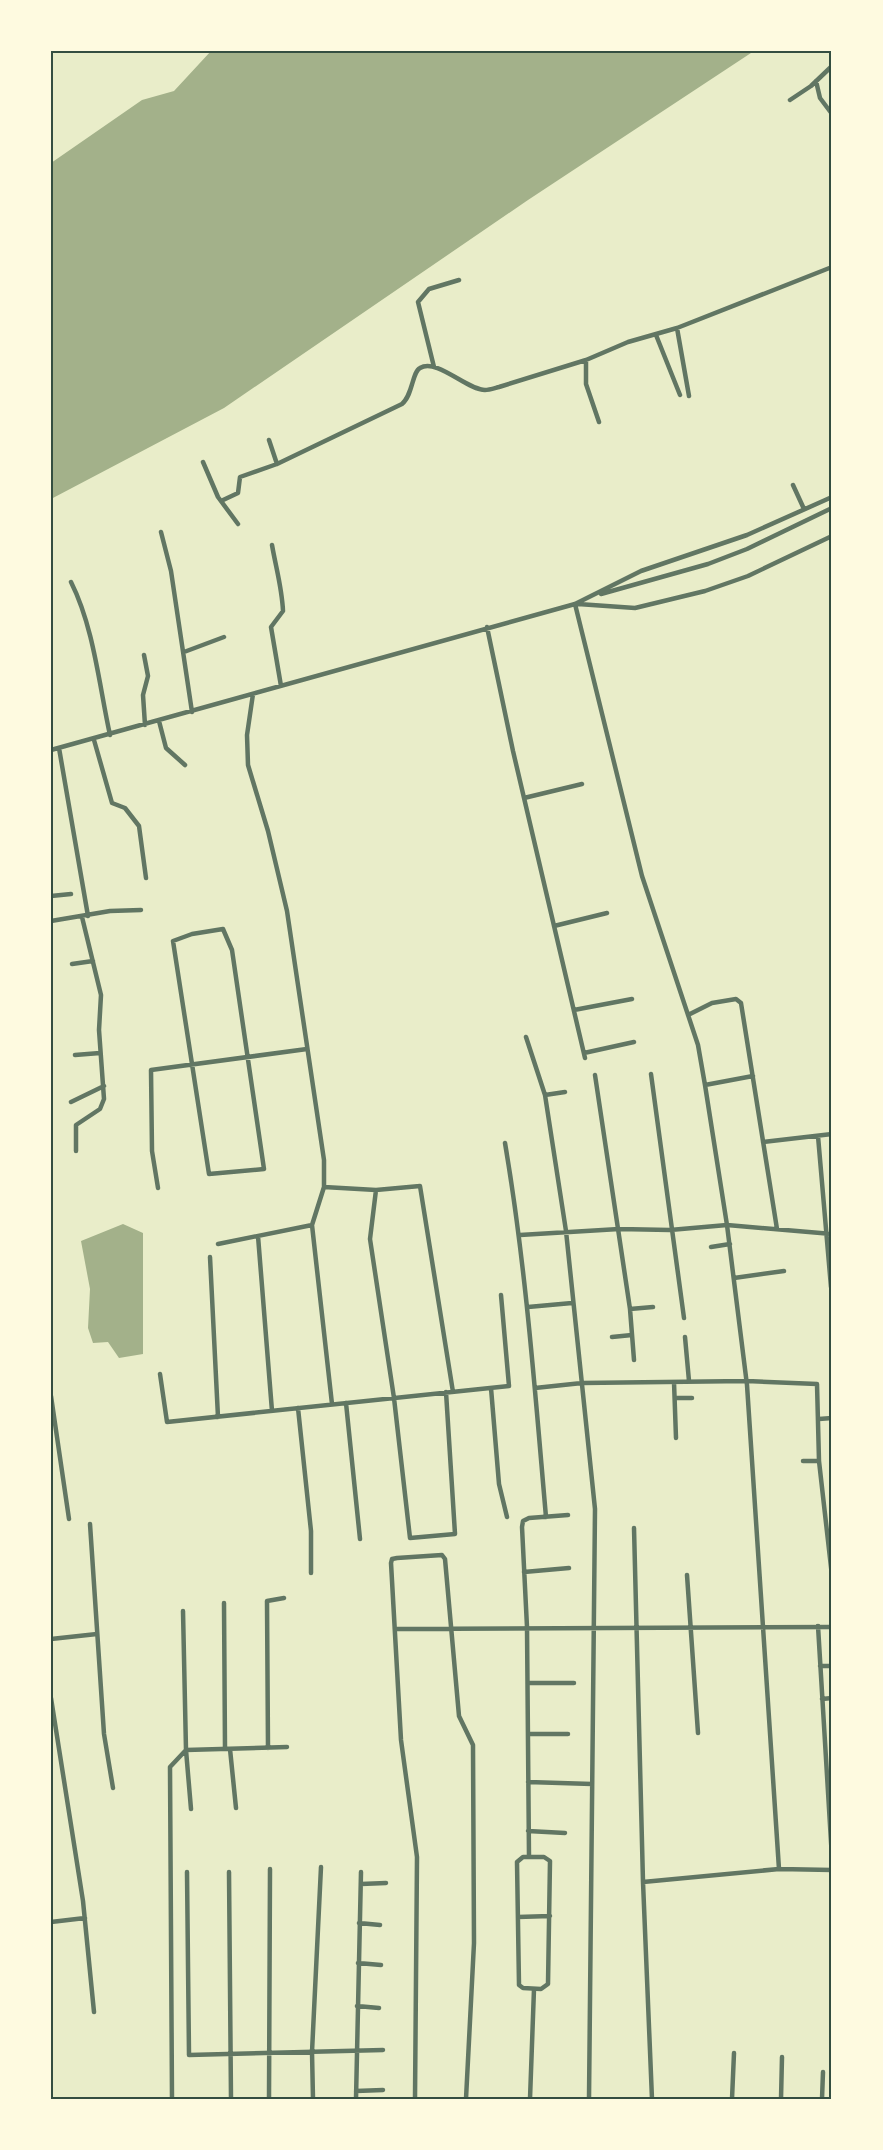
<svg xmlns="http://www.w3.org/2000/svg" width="883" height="2150" viewBox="0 0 883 2150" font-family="Mulish,sans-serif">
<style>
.water{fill:#a3b18a}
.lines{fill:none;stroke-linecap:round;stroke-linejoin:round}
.minor{stroke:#617663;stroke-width:4.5}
.neatline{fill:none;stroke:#344e41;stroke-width:2}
</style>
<rect width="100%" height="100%" fill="#e9edc9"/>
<!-- water -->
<path class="water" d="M211,51H754L528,200L224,408L51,499V163L142,100L174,91Z
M123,1224L143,1233V1354L119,1358L108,1342L93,1343L88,1328L90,1289L81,1241Z"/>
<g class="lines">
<!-- minor -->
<path class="minor" d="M816,81L820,98L832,114
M790,100L811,86L832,66
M677,328L689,396
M656,335L680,395
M586,360V384L599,422
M434,367L418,302L429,289L459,280
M269,440L277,464
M203,462L218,497L238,524
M793,485L804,509
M221,501L238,493L240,477L277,464L402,404C413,395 412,372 420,368C437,358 467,390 485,390C489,390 495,388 499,387L586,360L628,342L677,328L832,267
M161,532L171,571L192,712
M272,545C276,568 282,588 283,611L271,627L281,686
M71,582C94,628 99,685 110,735
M601,594L708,564L747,549L832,508
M575,604L642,876L698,1045L705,1085L727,1225L747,1385L779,1869
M578,604L635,608L705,591L748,576L832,536
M487,627L513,751L585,1058
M184,652L224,637
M144,655L148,676L143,695L145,725
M253,694L247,735L248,765L268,831L287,911L324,1160V1187L312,1225L332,1404
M159,721L166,748L185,765
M94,740L112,803L125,808L139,826L146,878
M59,748L88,916
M51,750L575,604L641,571L747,535L832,497
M524,798L582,784
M51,896L71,894
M51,921L110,911L141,910
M554,926L607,913
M223,929L232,950L264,1169L209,1174L173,941L192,934Z
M72,964L93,961
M574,1010L632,999
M688,1015L712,1003L736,999L741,1003L777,1229
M526,1037L545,1095L566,1231L595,1509L589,2099
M584,1053L634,1042
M75,1055L100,1053
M651,1074L684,1318
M595,1075L630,1309L634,1360
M705,1085L753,1076
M545,1095L565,1092
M71,1102L104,1086
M818,1136L831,1287
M763,1142L832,1134
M505,1143C526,1267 535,1392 546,1517
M76,1151V1125L100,1109L104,1099L99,1030L101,995L82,917
M324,1187L376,1190L420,1186L453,1392
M158,1188L152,1151L151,1070L307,1049
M376,1190L370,1239L394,1398L410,1538L455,1534L446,1392
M520,1235L619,1229L670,1230L727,1225L832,1234
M258,1236L272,1411
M218,1244L312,1225
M711,1247L730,1244
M210,1257L218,1417
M734,1278L784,1271
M528,1307L572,1303
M630,1309L653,1307
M612,1337L632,1335
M685,1337L689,1381
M160,1374L167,1422L509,1386L501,1295
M674,1382L676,1438
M491,1388L499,1484L507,1517
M535,1388L582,1383L747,1381L817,1384L819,1461L832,1576
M51,1396L69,1519
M675,1398H692
M346,1403L360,1539
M298,1408L311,1531V1573
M819,1419L832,1418
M803,1461H819
M90,1524L104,1734L113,1788
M634,1528L643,1882L652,2099
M524,1572L569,1568
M687,1575L698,1733
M224,1603L225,1749
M818,1626L832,1858
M395,1629L832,1627
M51,1639L97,1634
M820,1666H832
M528,1683H574
M51,1698L83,1901L94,2012
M822,1699L832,1698
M528,1734H568
M268,1748L267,1601L284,1598
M230,1749L236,1808
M528,1782L592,1784
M191,1809L186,1750L287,1747
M528,1831L565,1833
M523,1857H544L550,1861L548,1984L541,1989L523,1988L519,1985L517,1862Z
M529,1857L527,1627L522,1527L523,1521L529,1518L568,1515
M187,1872L189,2055L383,2050
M229,1872L231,2099
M643,1882L779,1869L832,1870
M361,1884L386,1883
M518,1917L550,1916
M51,1922L85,1918
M359,1923L380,1925
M358,1963L381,1965
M357,2006L379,2008
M356,2091L383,2090
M172,2099L170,1767L186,1750L183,1611
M269,2099L270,1869
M313,2099L312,2052L321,1867
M356,2099L361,1872
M415,2099L417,1857L401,1740L391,1563L392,1559L397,1558L442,1555L445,1559L459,1716L473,1745L474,1943L466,2099
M530,2099L534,1989
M732,2099L734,2053
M781,2099L782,2057
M822,2099L823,2072"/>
</g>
<!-- border -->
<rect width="883" height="2150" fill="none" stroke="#fefae0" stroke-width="105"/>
<rect x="52" y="52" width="778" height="2046" class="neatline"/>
</svg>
